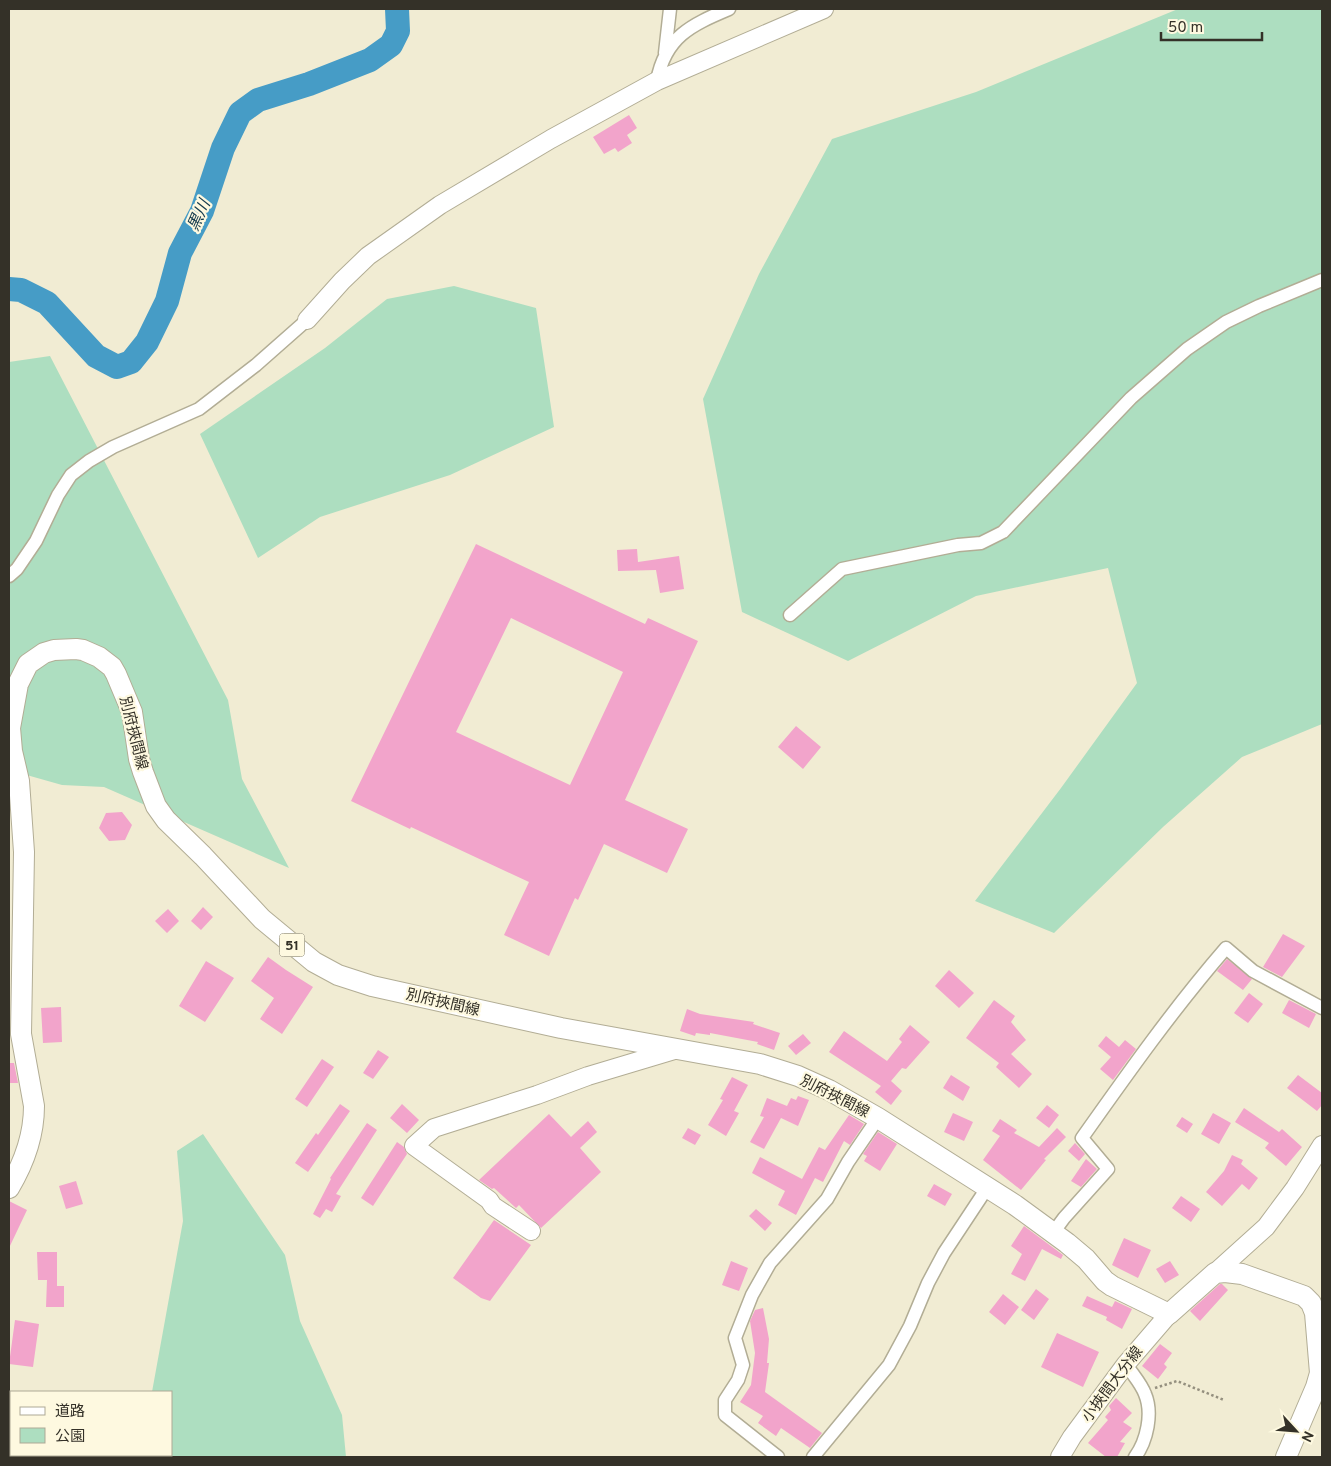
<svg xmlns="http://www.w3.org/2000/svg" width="1331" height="1466" viewBox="0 0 1331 1466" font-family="Overpass,'Noto Sans JP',sans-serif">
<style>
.green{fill:#addec0}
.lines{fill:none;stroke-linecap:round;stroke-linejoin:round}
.river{stroke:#469cc6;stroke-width:24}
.building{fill:#f2a4cb;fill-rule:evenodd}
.street-casing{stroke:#b2ad95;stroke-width:15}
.secondary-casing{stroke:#b2ad95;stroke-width:20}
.primary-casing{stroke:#b2ad95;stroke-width:22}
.path{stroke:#95907f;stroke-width:2.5;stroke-dasharray:2.5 2.5;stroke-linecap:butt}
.street{stroke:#fff;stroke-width:12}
.secondary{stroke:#fff;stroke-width:18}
.primary{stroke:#fff;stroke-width:20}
.labels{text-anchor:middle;stroke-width:4.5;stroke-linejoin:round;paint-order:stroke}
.shield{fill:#fef9e0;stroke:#716d5f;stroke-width:1}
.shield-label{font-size:14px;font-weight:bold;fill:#343128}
.street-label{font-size:15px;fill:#343128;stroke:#fef9e0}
.water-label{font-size:16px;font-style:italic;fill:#153b4d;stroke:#fef9e0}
</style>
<rect width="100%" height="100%" fill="#f1ecd3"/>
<!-- green -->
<path class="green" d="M1178,9H1322V724L1242,757L1163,827L1054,933L975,901L1061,788L1137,683L1108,568L976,596L848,661L742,612L703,399L759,274L832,139L976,92Z
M454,286L536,308L554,427L450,475L320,517L258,558L200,434L325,348L387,299Z
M50,356L228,700L242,779L289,868L104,787L62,785L9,770V362Z
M203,1134L285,1255L300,1321L342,1415L346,1457H163V1455H171V1392H152L183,1221L177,1151Z"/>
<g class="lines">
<!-- river -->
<path class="river" d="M9,289L21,290L47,303L96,356L117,367L131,362L147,342L167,301L180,253L202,211L223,148L240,113L258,100L309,84L370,60L391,45L398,31L397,9"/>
</g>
<!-- building -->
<path class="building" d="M629,115L637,128L627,135L632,143L618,152L615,148L604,154L593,137Z
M476,544L645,624L648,618L698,641L625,800L688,829L667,873L604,844L578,900L575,898L549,956L504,935L529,882L411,827L410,829L351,801ZM511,618L623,672L570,785L456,732Z
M637,549L638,562L679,556L684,589L660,593L656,570L618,571L617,550Z
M796,726L821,747L803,769L778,747Z
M122,812L132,825L125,840L109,841L99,828L106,813Z
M203,907L213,917L201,930L191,921Z
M168,909L179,921L167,933L155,921Z
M1283,934L1305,946L1282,977L1263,967Z
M268,957L286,970L313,987L282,1034L260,1019L274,998L251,981Z
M1227,959L1252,979L1243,990L1217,971Z
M206,961L234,978L205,1022L179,1006Z
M949,970L974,993L959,1008L935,986Z
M1249,993L1263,1004L1248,1023L1234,1013Z
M994,1000L1015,1016L1011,1022L1026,1040L1011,1054L1032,1074L1019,1088L996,1067L999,1063L966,1038Z
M1289,1000L1316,1014L1309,1028L1282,1013Z
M61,1007L62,1042L43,1043L41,1008Z
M687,1009L700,1014L754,1022L753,1024L780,1033L774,1050L757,1044L758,1042L710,1033V1035L696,1033L695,1036L680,1031Z
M910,1025L930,1042L906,1069L902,1068L891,1081L902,1091L891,1105L875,1092L881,1086L829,1052L844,1031L887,1061L902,1042L899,1039Z
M803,1034L811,1043L796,1055L788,1046Z
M1106,1036L1119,1047L1125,1040L1136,1049L1113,1080L1100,1069L1111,1057L1098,1046Z
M378,1050L389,1057L373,1079L363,1073Z
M322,1059L334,1067L307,1107L295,1099Z
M9,1063H14L18,1083H9Z
M951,1075L970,1087L963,1101L943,1088Z
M1298,1075L1322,1093V1105L1317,1111L1287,1088Z
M732,1077L748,1085L734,1111L739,1113L726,1136L708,1125L723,1100L720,1099Z
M798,1096L809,1100L798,1126L781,1118L764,1149L750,1142L764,1117L760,1116L767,1098L787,1106L791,1098L796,1100Z
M340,1104L350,1111L308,1172L295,1163L316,1133L318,1135Z
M402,1104L419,1120L407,1133L390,1118Z
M1047,1105L1059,1115L1049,1128L1036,1118Z
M1244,1108L1279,1132L1282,1129L1302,1147L1286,1166L1265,1148L1269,1143L1235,1122Z
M953,1113L973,1122L964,1141L944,1132Z
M1213,1113L1231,1123L1219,1144L1201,1134Z
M549,1114L571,1137L588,1121L597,1132L580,1148L601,1172L541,1228L519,1205L516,1208L494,1188L492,1189L479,1180Z
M849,1115L864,1124L850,1145L844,1141L823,1182L815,1178L796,1215L778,1205L785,1191L752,1173L760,1157L802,1179L819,1147L825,1150Z
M1182,1117L1193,1124L1187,1133L1176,1126Z
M1000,1119L1017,1130L1014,1133L1039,1147L1057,1128L1066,1137L1044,1159L1046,1160L1021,1190L983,1160L1000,1136L992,1131Z
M367,1123L377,1130L336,1194L341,1196L332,1212L326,1209L320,1218L313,1214L331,1179L330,1178Z
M688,1128L701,1135L695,1145L682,1138Z
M878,1132L897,1144L880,1171L864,1161L867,1156L863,1154Z
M397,1142L404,1147L407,1154L373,1206L361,1198Z
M1075,1143L1085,1154L1079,1161L1068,1151Z
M1232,1155L1243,1160L1241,1164L1258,1178L1249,1190L1242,1184L1222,1206L1206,1192L1224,1171Z
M1086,1159L1097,1169L1081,1187L1071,1181Z
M76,1181L83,1204L66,1209L59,1186Z
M934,1184L952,1194L945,1206L927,1196Z
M1181,1196L1200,1209L1191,1222L1172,1208Z
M9,1201L27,1210L9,1248Z
M756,1209L772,1223L765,1231L749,1216Z
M494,1220L531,1245L490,1301L481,1298L453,1278Z
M1024,1226L1063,1255L1061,1259L1042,1249L1025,1281L1011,1274L1022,1254L1011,1246Z
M1124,1238L1151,1250L1138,1278L1112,1265Z
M37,1252H57V1286H64V1307H46L47,1280H38Z
M731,1261L748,1268L739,1291L722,1285Z
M1170,1261L1179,1275L1165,1283L1156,1269Z
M1220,1284H1222L1228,1290L1200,1321L1190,1311Z
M1036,1289L1049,1299L1034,1320L1021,1310Z
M1003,1294L1019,1307L1005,1325L989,1312Z
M1087,1296L1112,1307L1115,1301L1132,1309L1122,1329L1106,1320L1107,1317L1082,1306Z
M763,1308L769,1339L767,1363H769L765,1392L822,1433L810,1448L781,1428L776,1436L758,1423L763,1416L740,1402L751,1385L755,1353L750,1321L755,1310Z
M15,1320L39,1324L33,1367L9,1364Z
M1057,1333L1099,1352L1083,1387L1041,1367Z
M1160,1344L1172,1353L1164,1364L1167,1367L1158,1379L1142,1366Z
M1116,1398L1132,1413L1123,1422L1132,1428L1120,1442L1125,1443L1117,1457H1106L1088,1443L1108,1420L1105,1417L1111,1410L1109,1406Z"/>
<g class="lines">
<defs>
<path id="street" d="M665,53L670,9
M657,81C665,37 691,25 729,9
M9,576L17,569L36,541L58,495L71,475L89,461L113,447L199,409L256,365L307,320
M790,615L842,569L958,545L981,543L1003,532L1131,398L1187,349L1226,322L1259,306L1322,280
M1053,1233L1064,1218L1108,1169L1082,1138C1128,1073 1174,1008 1226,948L1253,971L1322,1008
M1126,1364C1132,1374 1141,1383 1145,1394C1153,1413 1147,1441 1135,1457
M778,1457L725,1415V1400L738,1380L743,1365L735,1338L752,1295L770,1263L827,1199L848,1162L878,1118
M813,1457L889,1365L910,1326L928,1283L944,1253L987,1188"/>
<path id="secondary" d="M307,320L342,281L368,256L440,205L551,139L657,81L824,9
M531,1231L493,1206L489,1200L414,1146L434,1128L537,1095L588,1076L678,1049
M1215,1273L1266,1227L1295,1188L1322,1145
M1060,1457L1072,1437L1126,1364L1169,1314"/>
<path id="primary" d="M9,1188C24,1163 34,1135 34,1106L21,1034L24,852L19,781L12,751L10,728L18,684L28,664L44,653L54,650L76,649L83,650L99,657L112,667L116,674L132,712L139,759L143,772L156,806L166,820L203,856L262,919L314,962L338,975L372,986L561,1028L760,1064L798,1076L829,1090L878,1118L1015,1205L1067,1243L1086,1259L1105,1281L1112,1286L1169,1314L1215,1273L1225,1272L1242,1274L1304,1296L1311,1303L1315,1313L1320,1373L1316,1387L1286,1457"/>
</defs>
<!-- street casing -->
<use href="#street" class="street-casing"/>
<!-- secondary casing -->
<use href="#secondary" class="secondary-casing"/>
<!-- primary casing -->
<use href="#primary" class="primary-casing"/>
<!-- path -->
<path class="path" d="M1155,1388L1177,1381L1224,1400"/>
<!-- street -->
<use href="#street" class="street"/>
<!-- secondary -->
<use href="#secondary" class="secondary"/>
<!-- primary -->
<use href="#primary" class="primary"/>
</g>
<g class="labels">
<!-- shield labels -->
<rect class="shield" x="279.5" y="933.5" width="25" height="23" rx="4"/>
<g class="shield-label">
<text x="292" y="950">51</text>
</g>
<!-- street labels -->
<g class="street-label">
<text transform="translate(134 733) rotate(76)" y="5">別府挾間線</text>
<text transform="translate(443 1002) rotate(13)" y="5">別府挾間線</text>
<text transform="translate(835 1096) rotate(27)" y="5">別府挾間線</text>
<text transform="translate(1112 1384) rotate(-53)" y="5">小挾間大分線</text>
</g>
<!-- water labels -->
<g class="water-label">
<text transform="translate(198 215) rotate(-66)" y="6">黒川</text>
</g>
</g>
<!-- border -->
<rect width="1331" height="1466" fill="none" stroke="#343128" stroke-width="20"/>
<!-- legend -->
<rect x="10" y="1391" width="162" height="65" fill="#fef9e0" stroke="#ada996"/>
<rect x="20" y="1407" width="25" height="8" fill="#ffffff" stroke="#ada996"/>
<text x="55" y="1416" font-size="15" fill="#343128">道路</text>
<rect x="20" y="1428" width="25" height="15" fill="#addec0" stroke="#ada996"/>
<text x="55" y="1441" font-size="15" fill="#343128">公園</text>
<!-- north arrow -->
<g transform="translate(1296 1431) rotate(116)" stroke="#fef9e0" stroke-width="4" paint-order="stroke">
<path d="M0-4L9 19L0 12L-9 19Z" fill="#343128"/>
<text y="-8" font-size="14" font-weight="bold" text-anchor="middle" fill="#343128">N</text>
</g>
<!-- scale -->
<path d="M1161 32v8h101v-8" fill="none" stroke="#343128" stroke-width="2.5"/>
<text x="1168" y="32" font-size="15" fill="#343128" stroke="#fef9e0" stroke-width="4" paint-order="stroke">50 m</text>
</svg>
